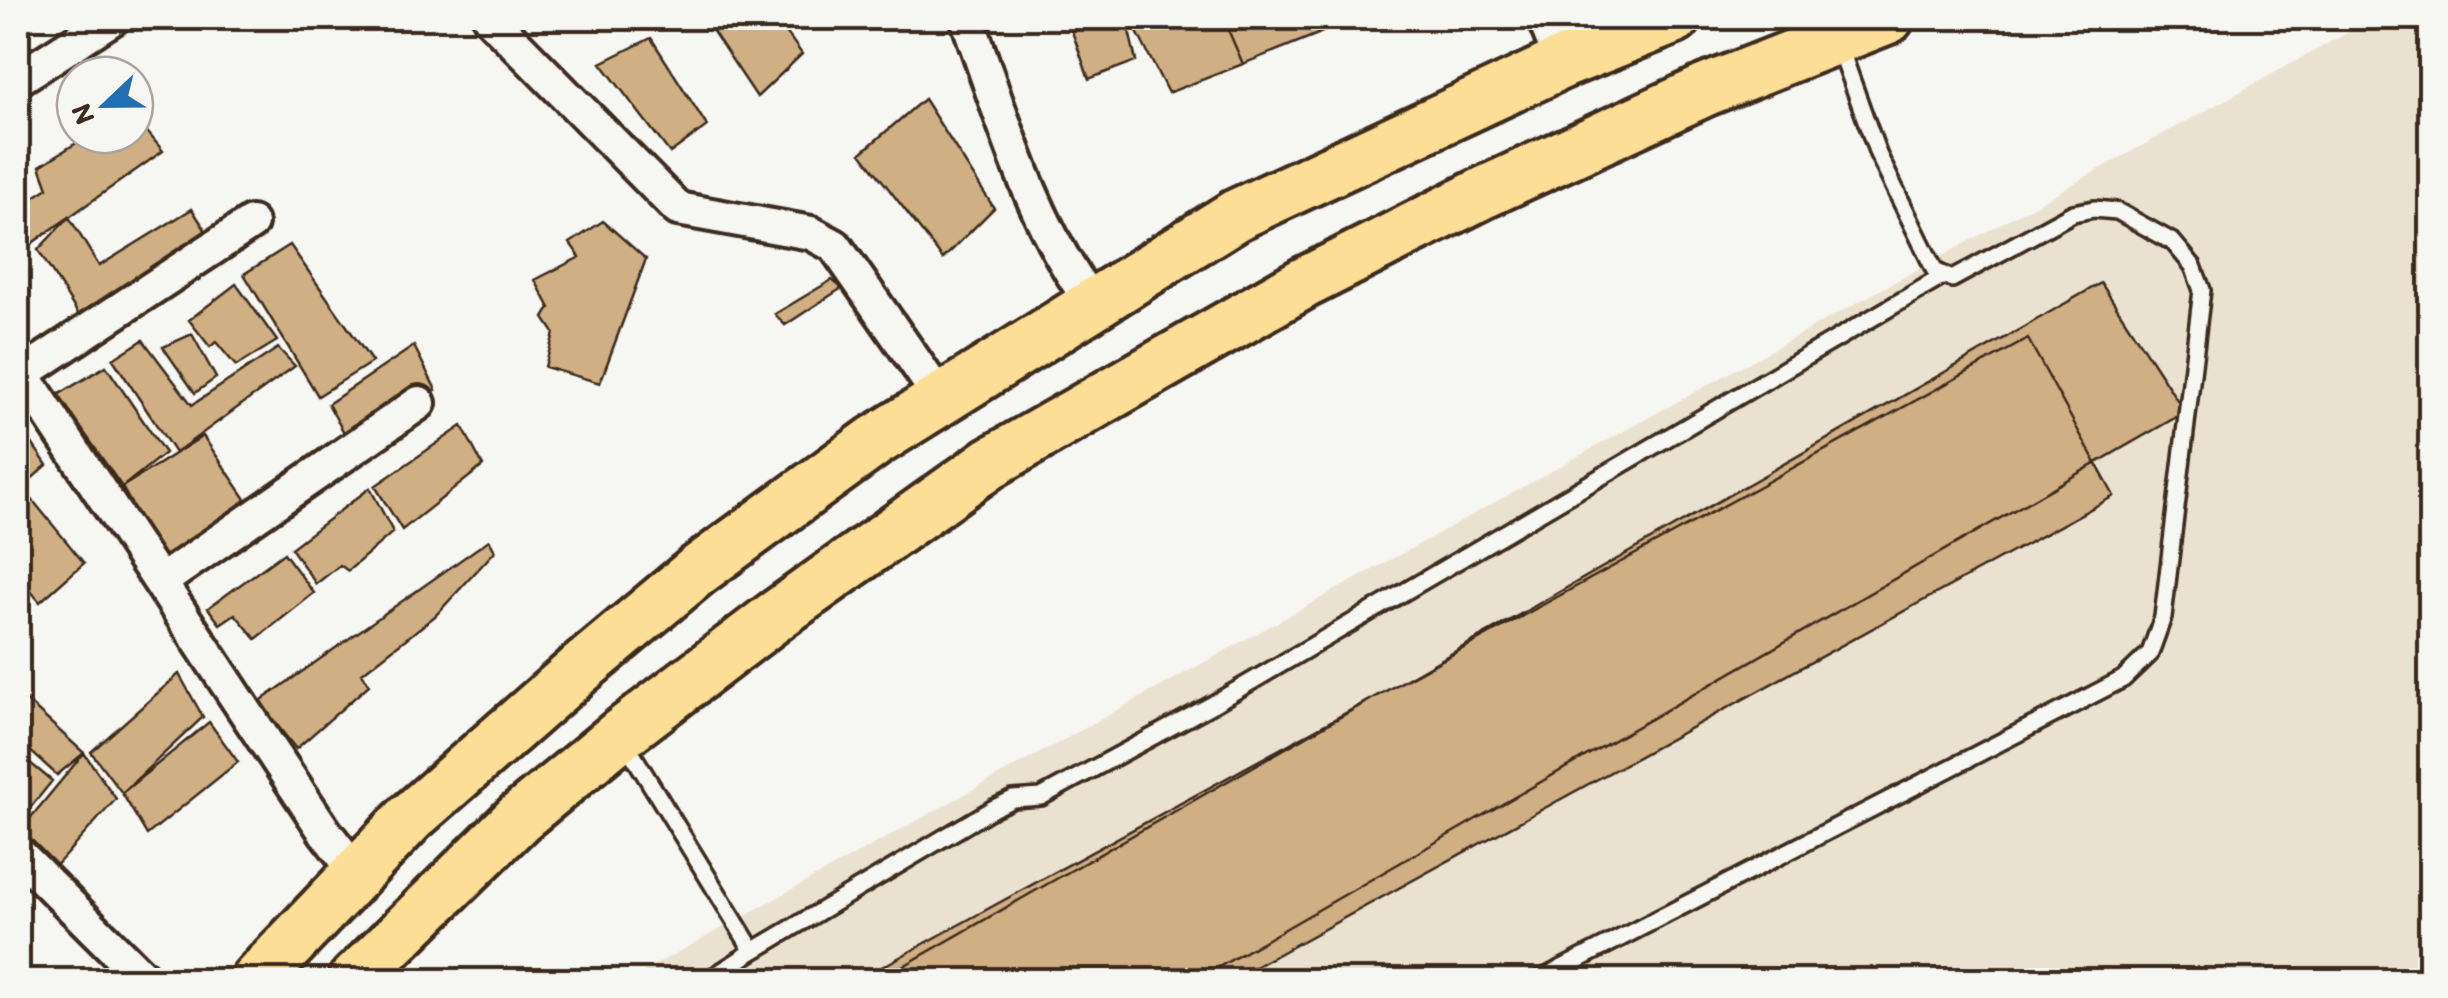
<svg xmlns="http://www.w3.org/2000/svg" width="2448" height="998" viewBox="0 0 2448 998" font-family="Itim,sans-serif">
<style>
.built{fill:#ebe1d1}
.building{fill:#d1af84;stroke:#3b2a1e;stroke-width:2.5}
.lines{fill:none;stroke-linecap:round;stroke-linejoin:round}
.service-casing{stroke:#3b2a1e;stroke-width:22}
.minor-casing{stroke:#3b2a1e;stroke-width:40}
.primary-casing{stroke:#3b2a1e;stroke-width:58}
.service{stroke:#f6f6f2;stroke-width:15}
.minor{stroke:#f6f6f2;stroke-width:32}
.primary{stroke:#fdde96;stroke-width:50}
</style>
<rect width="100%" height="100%" fill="#f6f6f2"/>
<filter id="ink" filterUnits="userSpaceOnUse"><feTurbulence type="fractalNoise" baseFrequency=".01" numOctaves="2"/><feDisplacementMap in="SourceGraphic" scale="20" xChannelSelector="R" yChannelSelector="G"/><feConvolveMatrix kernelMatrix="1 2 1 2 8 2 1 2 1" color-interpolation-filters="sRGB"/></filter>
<g filter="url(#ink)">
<!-- built -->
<path class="built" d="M2374,18H2430V980H635L644,971Z"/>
<!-- building -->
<path class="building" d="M704,18H776L802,54L757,97Z
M1089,18H1126L1136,61L1089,79L1070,26Z
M1130,18H1223L1243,64L1168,93Z
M1223,18H1310L1318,34L1243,64Z
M1310,18H1355L1318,34Z
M651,38L707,126L670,153L601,63Z
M924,99L994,208L943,259L861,153Z
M135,117L163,151L18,253V207L48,188L40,166L89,135H135Z
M192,209L213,242L85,325L38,250L69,217L99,266Z
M603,221L646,259L600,383L545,367L554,333L544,318L550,308L535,280L580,257L570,243Z
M290,245L372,362L318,396L244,274Z
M832,280L842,288L785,325L775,314Z
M2101,283L2185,412L1196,980H879Z
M236,284L277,341L236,366L216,342L210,347L189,320Z
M192,334L216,378L195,393L163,347Z
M2028,339L2114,496L1231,980H858Z
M143,340L192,405L278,348L295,366L175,453L113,359Z
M414,346L436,390L391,411L351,445L328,404Z
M106,366L165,453L122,487L58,395Z
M18,423L47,465L18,491Z
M462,426L483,466L402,530L375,486Z
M203,436L252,508L166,567L122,487Z
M370,488L393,532L348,571L340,565L316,584L291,548Z
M30,497L84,563L40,602L18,576V510Z
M489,540L495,551L435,616L362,673L369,685L296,749L259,702Z
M284,553L314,593L256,639L235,614L220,624L208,608Z
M179,674L203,717L122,793L91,752Z
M18,693L84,753L57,775L18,740Z
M209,722L238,762L147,835L122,793Z
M18,753L52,781L18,823Z
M84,753L116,799L53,869L18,833Z"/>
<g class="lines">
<defs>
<path id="service" d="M625,742L753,951L708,980
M753,951L994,808L1013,799L1041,797L1213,704L1942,277
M1539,980L2123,679L2150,653L2163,617L2202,290L2193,266L2173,242L2117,211L2094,209L2073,213L1952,279L1935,271L1878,154L1839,45"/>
<path id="minor" d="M490,18L678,209L811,233L835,246L941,399
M967,18C1001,113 1031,222 1093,304
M1544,18L1562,63
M18,79L113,18
M18,367L325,832L356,872
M22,374L251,223
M160,582L419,403
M18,853L145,980"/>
<path id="primary" d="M256,980L410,818L580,669L697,571L875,441L1236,215L1562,63L1675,18
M354,980L519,818L621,734L777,615L990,463L1304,283L1485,192L1706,90L1888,18"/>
</defs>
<!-- service casing -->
<use href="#service" class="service-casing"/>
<!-- minor casing -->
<use href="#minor" class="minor-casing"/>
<!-- primary casing -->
<use href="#primary" class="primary-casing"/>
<!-- service -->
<use href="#service" class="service"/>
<!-- minor -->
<use href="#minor" class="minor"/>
<!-- primary -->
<use href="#primary" class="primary"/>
</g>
</g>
<!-- margin -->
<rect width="2448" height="998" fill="none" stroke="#f6f6f2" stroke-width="60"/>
<rect x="30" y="30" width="2388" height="938" fill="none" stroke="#3b2a1e" stroke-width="4" filter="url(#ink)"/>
<!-- north arrow -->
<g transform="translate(105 105) rotate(248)"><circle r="48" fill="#f6f6f2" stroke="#aba49d" stroke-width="2.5"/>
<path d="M0-8L18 38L0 25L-18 38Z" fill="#1f6fb2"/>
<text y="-15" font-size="28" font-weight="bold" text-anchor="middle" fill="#3b2a1e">N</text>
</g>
</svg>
